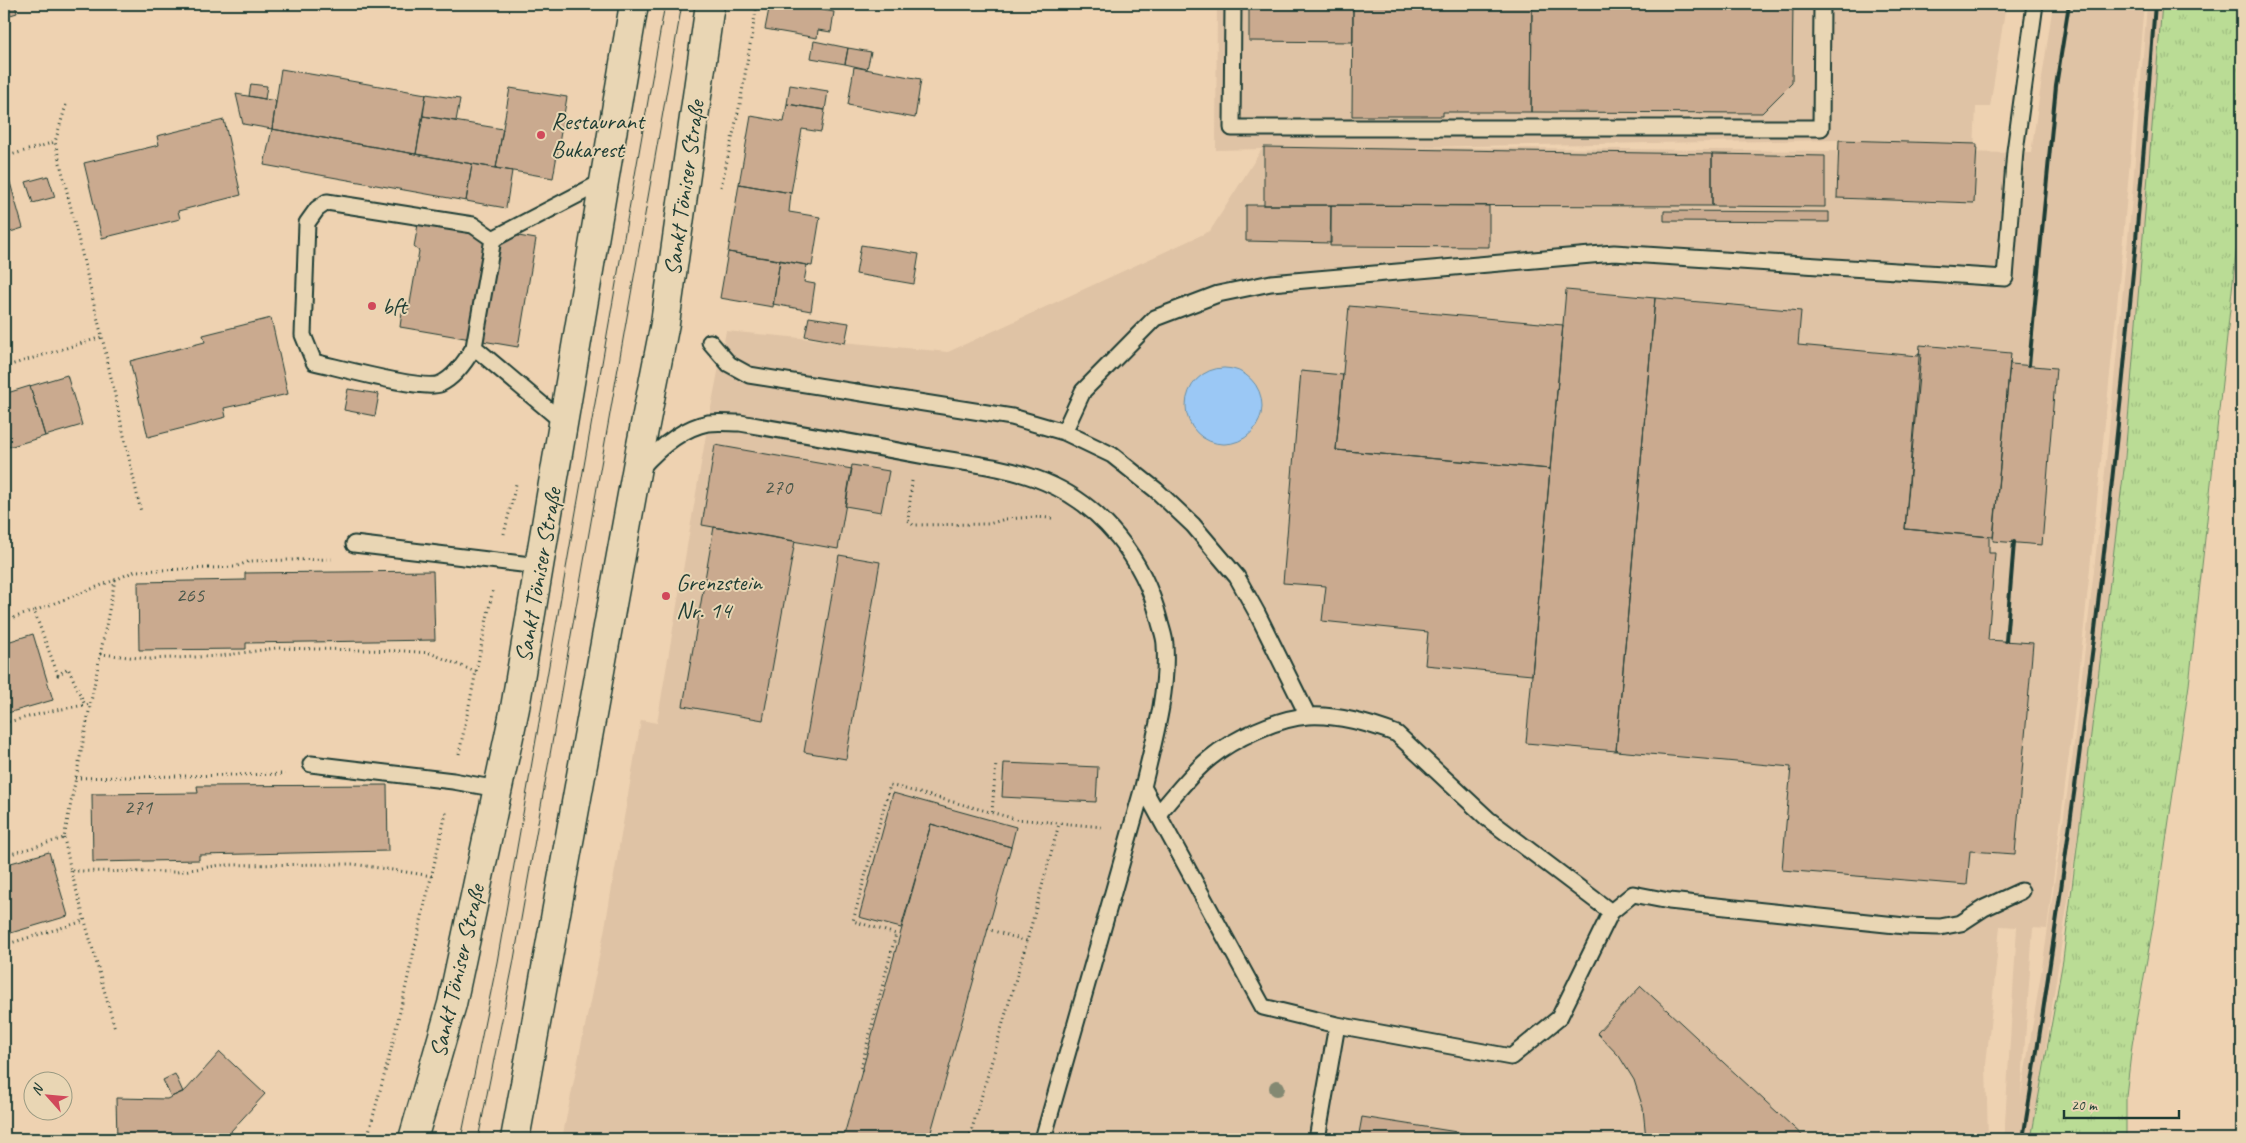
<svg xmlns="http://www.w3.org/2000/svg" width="2246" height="1143" viewBox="0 0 2246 1143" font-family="Caveat,sans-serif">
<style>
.built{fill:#dfc3a5}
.grass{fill:url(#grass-tufts);stroke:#6c8c64}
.water{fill:#9bc8f5;stroke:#6990a8}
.building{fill:#caaa8f;stroke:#1f3d34}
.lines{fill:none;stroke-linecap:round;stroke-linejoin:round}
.service-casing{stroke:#1f3d34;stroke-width:19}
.secondary-casing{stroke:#1f3d34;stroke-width:31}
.path{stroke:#1f3d34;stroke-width:3;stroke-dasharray:1 4;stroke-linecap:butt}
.service{stroke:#e9d6b4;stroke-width:15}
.secondary{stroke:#e9d6b4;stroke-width:28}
.tram{stroke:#1f3d34;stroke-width:1}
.rail{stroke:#1f3d34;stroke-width:4}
.tree{fill:#848972}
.poi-dot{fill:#d1495b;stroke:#e9d6b4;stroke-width:2}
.labels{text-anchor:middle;stroke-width:4;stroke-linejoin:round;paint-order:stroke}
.number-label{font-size:21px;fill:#4a584b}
.poi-label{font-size:24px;fill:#1f3d34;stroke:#e9d6b4;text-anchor:start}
.street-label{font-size:24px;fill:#1f3d34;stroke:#e9d6b4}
</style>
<defs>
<pattern id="grass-tufts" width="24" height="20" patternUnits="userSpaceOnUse" patternTransform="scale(1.25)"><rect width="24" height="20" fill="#badc95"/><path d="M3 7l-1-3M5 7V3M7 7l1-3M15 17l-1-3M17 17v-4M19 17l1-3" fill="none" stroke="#9fbe81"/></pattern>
</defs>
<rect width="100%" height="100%" fill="#eed2b1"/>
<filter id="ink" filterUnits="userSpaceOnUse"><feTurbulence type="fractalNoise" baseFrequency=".02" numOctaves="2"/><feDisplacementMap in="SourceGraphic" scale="10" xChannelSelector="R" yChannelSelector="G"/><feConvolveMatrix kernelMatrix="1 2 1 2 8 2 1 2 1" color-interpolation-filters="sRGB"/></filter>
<g filter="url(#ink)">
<!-- built -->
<path class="built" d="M1217,4H2006L1990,107H1976L1974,150L1839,140L1403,147L2031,153L2053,4H2144L2117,306L2079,675L2047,929L2033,928L2021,1096L2045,949L2073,752L2103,492L2132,198L2147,4H2162L2148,197L2121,492L2086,781L2032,1139H2004L2017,927L2000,926L1986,1065L1988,1139H562L604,933L641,720L657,723L708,423L726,331L948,352L1210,231L1262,149L1216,150Z"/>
<!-- grass -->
<path class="grass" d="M2162,4H2242V199L2189,685L2156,908L2132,1045L2126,1096V1139H2031L2063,960L2124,469Z"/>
<!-- water -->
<path class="water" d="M1186 406a38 38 0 1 1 76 0a38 38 0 1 1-76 0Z"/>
<!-- building -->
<path class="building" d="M4,4H15L17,13L4,17Z
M770,4H823L822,10L834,12L831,32L818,30L817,38L765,29Z
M1249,4H1353V42L1249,41Z
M1353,4H1532L1531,112H1443V116H1352Z
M1532,4H1793L1792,83L1762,113L1531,112Z
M814,41L848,48L845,64L811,58Z
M848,48L871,52L867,69L845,64Z
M854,67L921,79L915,118L848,105Z
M281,69L426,94L416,154L272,129Z
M251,84L267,86L265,99L249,96Z
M790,85L828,91L825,110L787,104Z
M510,88L567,97L553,178L496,168Z
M236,94L276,101L272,129L243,124Z
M426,94L460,99L456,121L423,116Z
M787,104L825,110L821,132L802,129L791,193L739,184L751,116L784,122Z
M423,116L503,129L496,168L416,154Z
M224,120L241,195L178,211L180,219L102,238L84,163L159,145L157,136Z
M272,129L472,164L466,201L264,165Z
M1839,140L1977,144L1974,203L1837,198Z
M1264,147L1712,154V206L1264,205Z
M1712,154L1825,156V207L1712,206Z
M472,164L512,171L506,208L466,201Z
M48,176L55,197L33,203L26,182Z
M9,179L23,228L4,234V181Z
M739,184L791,193L789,212L820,217L812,266L728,252Z
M1246,205H1331V243L1246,241Z
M1331,205L1489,206V247L1330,246Z
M1664,211L1829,212V222L1664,221Z
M419,219L536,239L518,347L400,327L402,312L409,309L419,251L414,247Z
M861,245L919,254L914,284L856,274Z
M728,252L780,260L773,307L720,298Z
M780,260L807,265L804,282L815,284L811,311L773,304Z
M1566,290L1655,298L1616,751L1526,743Z
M1655,298L1801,311L1798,345L1918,356V353L1921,354L1905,529L1989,537V553H1995L1988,640L2033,643L2015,854L1970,851L1967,885L1782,870L1791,767L1616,751Z
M1349,306L1563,325L1550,469L1336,450Z
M809,317L849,323L845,343L805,336Z
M271,318L288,394L224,408L226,417L148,437L130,361L205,342L203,335Z
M1920,345L2011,353L1993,537L1905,529Z
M2010,361L2011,364L2056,368L2042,545L1993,541Z
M1301,371L1343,375L1336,450L1550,469L1532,675L1425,665L1428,632L1322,621L1326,586L1283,583Z
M67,375L82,425L45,436L30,386Z
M30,386L45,436L9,447L4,431V394Z
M348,389L379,394L375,416L344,410Z
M715,445L852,469L838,549L702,525Z
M852,465L889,471L881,512L845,506Z
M714,527L795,541L763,720L683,706Z
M839,555L880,562L846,759L804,752Z
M433,571L435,640L246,643V649L139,650L138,582L245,580V573Z
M33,634L53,700L4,714V643Z
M1004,763L1098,767L1096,802L1002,797Z
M387,785L388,851L199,855V860L93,862L92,794L198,793L197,786Z
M893,793L1016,827L1011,847L931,824L901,928L859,917Z
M931,824L1011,847L929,1139H843Z
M49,852L68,916L4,935V865Z
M1641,986L1806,1139H1646L1643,1108L1634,1080L1619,1056L1597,1033Z
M220,1052L265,1094L231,1131L234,1139H117L116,1098L167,1099L186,1090Z
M175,1074L183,1092L171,1097L163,1080Z
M1362,1117L1501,1139H1358Z"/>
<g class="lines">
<defs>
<path id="service" d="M1233,4L1232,128H1821L1822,4
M710,342L729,364L749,375L1012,417L1064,432L1112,455L1156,490L1193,525L1237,577L1257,613L1308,716
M474,347C467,359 454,378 440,384C422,391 337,367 314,362L303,335L307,223L317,209L327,202L473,225L493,239
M564,423L474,347L493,239L606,180
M1064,432L1083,391L1155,318L1218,294L1271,283L1614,253L2005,278L2015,151L2035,4
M640,469C657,450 682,428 708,423C718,422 730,423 740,423C804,434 867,445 930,457C968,463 1009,467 1045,482C1103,506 1144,560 1159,619C1161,628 1165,637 1165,645C1168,693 1154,740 1143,787L1043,1139
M354,544L539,566
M311,764L453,781L498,789
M1143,787L1263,1007L1337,1025L1317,1139
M1158,814C1175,795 1190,774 1210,758C1233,739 1278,718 1308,716C1335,714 1372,724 1397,734L1488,819L1611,912L1633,894L1669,901L1905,926L1940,927L1961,923L1984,908L2021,891
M1337,1025L1511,1057L1559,1018L1611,912"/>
<path id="secondary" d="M413,1139L452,1004L515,708L634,4
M515,1139L641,445L665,323L710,4"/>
</defs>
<!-- service casing -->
<use href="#service" class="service-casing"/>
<!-- secondary casing -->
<use href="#secondary" class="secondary-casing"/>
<!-- path -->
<path class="path" d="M66,105L55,142L102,337L141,512
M4,157L55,142
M721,187L740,104L757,4
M4,367L102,337
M912,481L908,520L913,525L989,524L1005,519L1034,517L1052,518
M504,534L516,484
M115,580L135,571L235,567L250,561L332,559
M4,621L34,611
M100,654L149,659L221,656L276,648L404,651L430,653L476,672
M4,723L56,710L91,704
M459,754L493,589
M75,778L285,774
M992,812L996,763
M64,838L71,871L177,872L221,865L353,864L432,876
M4,856L64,838L115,580L34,611L58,675L68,668L85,705
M71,871L115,1029
M987,929L1027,941L1059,824
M4,945L84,921
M862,1071H860L896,934L853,921L890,785L1016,819L1103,827
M367,1139L391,1050L447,809
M969,1139L1027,941"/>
<!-- service -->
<use href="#service" class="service"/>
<!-- secondary -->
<use href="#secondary" class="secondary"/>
<!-- tram -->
<path class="tram" d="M461,1139L497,962L665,4
M478,1139L513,965L682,4"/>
<!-- rail -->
<path class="rail" d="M2029,365L2056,86L2069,4
M2006,641L2014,542
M2023,1139C2084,763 2128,384 2155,4"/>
</g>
<!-- trees -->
<circle class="tree" cx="1277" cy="1088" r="8"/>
</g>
<!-- markers -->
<g class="poi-dot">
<circle cx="541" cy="135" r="5"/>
<circle cx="372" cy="306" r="5"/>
<circle cx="666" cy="596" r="5"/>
</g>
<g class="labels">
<!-- number labels -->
<g class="number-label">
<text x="778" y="494">270</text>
<text x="190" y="602">265</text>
<text x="138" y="814">271</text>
</g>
<!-- poi labels -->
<g class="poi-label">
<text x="551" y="129">Restaurant<tspan x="551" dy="28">Bukarest</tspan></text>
<text x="382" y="314">bft</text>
<text x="676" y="590">Grenzstein<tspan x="676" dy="28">Nr. 14</tspan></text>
</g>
<!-- street labels -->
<g class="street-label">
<text transform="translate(684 188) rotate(-82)" y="8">Sankt Töniser Straße</text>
<text transform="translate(538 575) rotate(-80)" y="8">Sankt Töniser Straße</text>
<text transform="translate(457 971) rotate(-77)" y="8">Sankt Töniser Straße</text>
</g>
</g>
<!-- margin -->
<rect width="2246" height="1143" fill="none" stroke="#e9d6b4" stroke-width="20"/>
<rect x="10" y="10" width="2226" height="1123" fill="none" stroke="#1f3d34" stroke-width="2" filter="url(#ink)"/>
<!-- north arrow -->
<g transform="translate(48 1096) rotate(297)"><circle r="24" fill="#e9d6b4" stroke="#989981"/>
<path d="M0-4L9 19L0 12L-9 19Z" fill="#d1495b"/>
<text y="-8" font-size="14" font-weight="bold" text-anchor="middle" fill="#1f3d34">N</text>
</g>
<!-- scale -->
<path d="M2064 1110v8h115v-8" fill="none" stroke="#1f3d34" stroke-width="2.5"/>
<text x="2071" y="1110" font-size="15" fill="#1f3d34" stroke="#e9d6b4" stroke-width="4" paint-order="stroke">20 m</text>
</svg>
